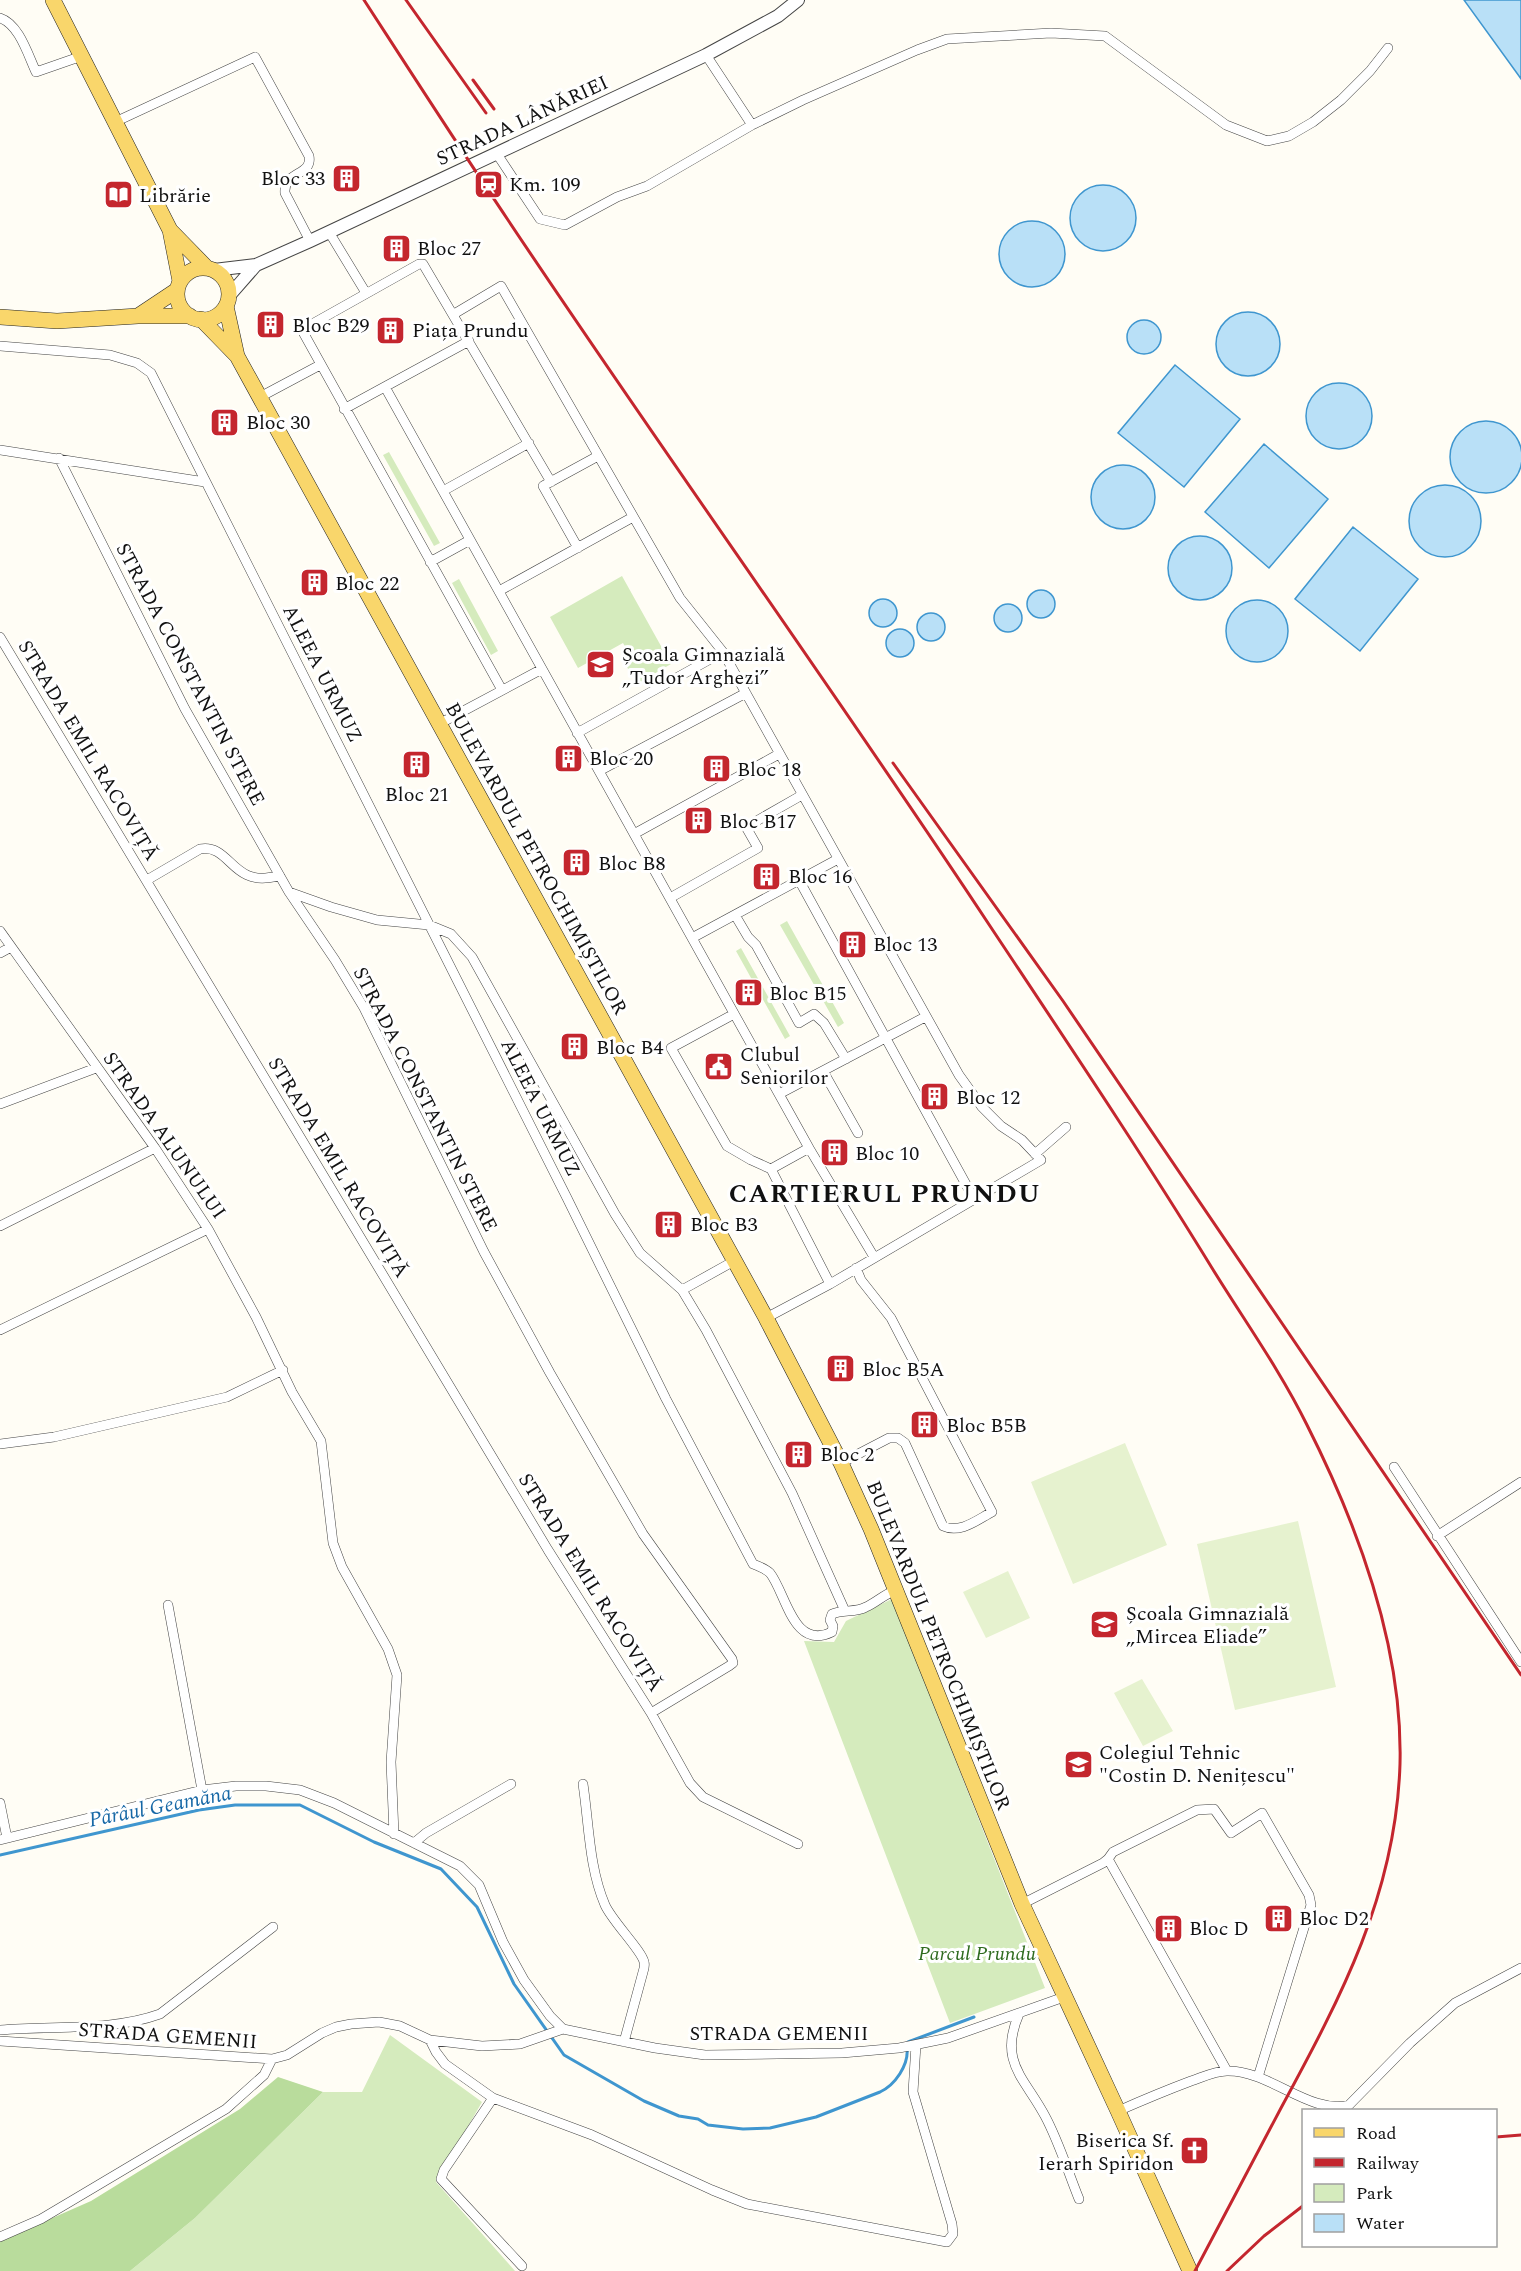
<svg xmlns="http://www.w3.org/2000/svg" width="1521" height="2271" viewBox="0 0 1521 2271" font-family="Spectral,serif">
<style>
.green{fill:#d5ebbd}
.forest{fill:#b9dc9c}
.pitch{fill:#e6f2cf}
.water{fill:#b9e0f7;stroke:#3f96cf;stroke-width:1.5}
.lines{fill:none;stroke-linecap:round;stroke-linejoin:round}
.stream{stroke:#3f96cf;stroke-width:3}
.minor-casing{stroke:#444;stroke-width:10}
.tertiary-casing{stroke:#444;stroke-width:14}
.primary-casing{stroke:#222;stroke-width:16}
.minor{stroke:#fff;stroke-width:9}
.tertiary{stroke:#fff;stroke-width:12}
.primary{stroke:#f9d66b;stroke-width:15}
.rail{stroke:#c4262e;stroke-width:3}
.labels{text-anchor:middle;stroke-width:6;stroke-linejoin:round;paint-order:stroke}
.street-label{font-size:20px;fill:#111;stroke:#fff}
.poi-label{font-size:20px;fill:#111;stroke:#fff;text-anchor:start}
.park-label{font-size:20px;font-style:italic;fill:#2f6b1f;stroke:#fff}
.water-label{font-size:21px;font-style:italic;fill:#1768a6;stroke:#fff}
.district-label{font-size:26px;font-weight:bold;letter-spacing:1.5px;fill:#111;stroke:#fff}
</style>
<rect width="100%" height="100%" fill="#fffdf5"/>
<!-- green -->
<path class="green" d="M389,452L440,543L434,546L383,455Z
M622,576L671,664L637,684L624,662L631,657L623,643L578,668L550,617Z
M459,579L498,651L491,655L452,583Z
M787,921L844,1023L838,1027L780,925Z
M741,948L790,1036L785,1039L736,951Z
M892,1599L1045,1988L950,2023L804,1641L834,1642L846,1621Z
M390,2035L482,2102L436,2182L515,2271H130L195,2218L323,2092H362Z"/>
<!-- forest -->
<path class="forest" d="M278,2077L323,2092L195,2218L130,2271H0V2241L91,2201L240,2109Z"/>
<!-- pitch -->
<path class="pitch" d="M1125,1443L1167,1545L1073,1584L1031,1482Z
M1298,1521L1336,1687L1235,1710L1197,1544Z
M1008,1571L1030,1618L986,1638L963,1592Z
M1142,1679L1173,1731L1143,1746L1114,1693Z"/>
<!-- water -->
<path class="water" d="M1464,0H1521V79L1519,76Z
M1070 218a33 33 0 1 1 66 0a33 33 0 1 1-66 0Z
M999 254a33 33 0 1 1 66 0a33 33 0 1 1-66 0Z
M1216 344a32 32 0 1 1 64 0a32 32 0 1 1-64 0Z
M1127 337a17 17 0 1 1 34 0a17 17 0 1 1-34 0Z
M1175,365L1240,419L1184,487L1118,433Z
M1306 416a33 33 0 1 1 66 0a33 33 0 1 1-66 0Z
M1450 457a36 36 0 1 1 72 0a36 36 0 1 1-72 0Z
M1264,444L1328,499L1269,568L1205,512Z
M1091 497a32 32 0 1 1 64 0a32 32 0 1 1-64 0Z
M1409 521a36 36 0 1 1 72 0a36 36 0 1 1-72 0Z
M1353,527L1418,579L1360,651L1295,599Z
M1168 568a32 32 0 1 1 64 0a32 32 0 1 1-64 0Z
M1027 604a14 14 0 1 1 28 0a14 14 0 1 1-28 0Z
M869 613a14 14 0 1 1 28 0a14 14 0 1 1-28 0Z
M1226 631a31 31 0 1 1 62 0a31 31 0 1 1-62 0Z
M994 618a14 14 0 1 1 28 0a14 14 0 1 1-28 0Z
M917 627a14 14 0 1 1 28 0a14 14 0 1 1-28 0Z
M886 643a14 14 0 1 1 28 0a14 14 0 1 1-28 0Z"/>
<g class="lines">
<!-- stream -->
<path class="stream" d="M0,1855L199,1810L235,1805H300L374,1842L441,1869L477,1907L514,1984L564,2055L644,2101L679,2116L698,2119L708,2125L743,2129L770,2128L816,2117L880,2092C895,2085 909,2065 907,2048
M908,2042L974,2017"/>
<defs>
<path id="minor" d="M0,18C19,24 28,55 36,72L82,56
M706,55L752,125
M115,122L255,57L309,156C313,176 283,171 285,193L310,241
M497,154L540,219L565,225L617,197L647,186L752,125L803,100L917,50L947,39L1051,33L1105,36L1226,125L1267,141L1289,136L1313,122L1341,100L1370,71L1388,48
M329,232L366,293
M454,314L501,286L680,598L723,652L959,1075L982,1107L1001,1126L1022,1140L1041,1160L830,1284L766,1318
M0,346L110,355L137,363L151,373L567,1198L666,1399L753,1564C758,1566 766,1569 770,1573C786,1593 793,1651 832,1632L833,1626L830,1620L832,1614C843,1609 855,1613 866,1607C877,1602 883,1595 896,1590
M385,387L809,1148L874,1257
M260,397L320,365
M344,409L469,341
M0,450L205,482
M59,458L185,709L289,892L335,960L364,1008L484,1252L550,1373L643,1534L732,1659L733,1663L729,1666L651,1713
M443,491L529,443
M578,548L543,486L598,456
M430,562L470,540
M499,591L633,517
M0,637L548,1550L651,1713L690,1783L703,1797L798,1844
M502,690L303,332L305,328L419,264H423L551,482
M439,724L542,669
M577,733L723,652
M599,771L746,693
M634,834L779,754
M147,880L200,849C222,845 229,867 247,875C258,880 268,878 280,876
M799,880L974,1199
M289,892L331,907L377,920L429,925L451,934L472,957L615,1214L640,1253L682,1290L734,1261
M670,898L758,848L746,827L802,795
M735,915L748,937L756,945L799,1023L814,1014L824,1023L846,1059
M0,931L155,1148L208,1229L256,1317L292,1392L321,1441L333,1543L342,1567L388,1649L397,1675L391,1762L394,1834
M692,938L838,859
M0,953L11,947
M734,1014L671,1048L727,1146L751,1160L771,1169L830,1284
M823,1071L858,1133
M779,1094L925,1017
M0,1104L96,1068
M1035,1154L1066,1127
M771,1169L809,1148
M0,1226L155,1148
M682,1290L706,1330L792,1493L845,1611
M0,1330L208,1229
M0,1444L54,1437L227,1397L283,1370
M841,1463L889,1438H898L905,1443L943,1526C960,1534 977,1520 992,1512L891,1318L861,1280L856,1268
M1394,1467L1521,1662
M1437,1536L1521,1482
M168,1605L202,1790
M583,1784C589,1824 589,1868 605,1905C612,1921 642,1951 644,1962C645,1965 644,1969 643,1972L624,2042
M0,1803L7,1838
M0,1840L202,1790L236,1786H266L300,1790L334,1803L460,1866L479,1885L503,1942L524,1980L550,2016L563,2029
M414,1843L426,1833L511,1784
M1108,1859L1113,1852L1197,1810L1214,1809L1231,1833L1262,1813L1309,1895L1311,1905L1258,2077
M1022,1904L1103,1863L1108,1859L1227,2071
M1019,2014C998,2062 1025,2078 1045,2116C1059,2142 1068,2172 1079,2199
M0,2030C53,2025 110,2032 160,2014L273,1927
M430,2040L436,2052L445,2064L493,2098L592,2135L712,2190L747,2204L947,2242L953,2234L952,2224L913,2092L916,2045
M0,2041L272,2059L287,2055L322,2033L336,2027L351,2024L379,2022L400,2026L430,2040L482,2046L520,2044L563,2029L655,2048L705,2055L842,2053L899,2048L948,2038L1064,1997
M493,2098L444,2170L441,2179L522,2266
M1118,2111C1143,2100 1167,2090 1191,2081C1203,2077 1215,2071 1227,2071C1270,2070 1309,2115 1349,2105L1410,2043L1455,2003L1521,1968
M0,2237L41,2219L226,2109L264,2075L272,2059"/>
<path id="tertiary" d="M214,270L256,265L310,241L706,55L778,16L798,0
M228,297L256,265"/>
<path id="primary" d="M53,0L170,230L180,281
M170,230L207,268
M177 294a26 26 0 1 1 52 0a26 26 0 1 1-52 0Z
M226,306L237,356L766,1318L841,1463L871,1529L1022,1904L1118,2111L1190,2271
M138,316L177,290
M0,317L57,321L138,316H190
M201,319L237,356"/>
</defs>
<!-- minor casing -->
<use href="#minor" class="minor-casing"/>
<!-- tertiary casing -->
<use href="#tertiary" class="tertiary-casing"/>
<!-- primary casing -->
<use href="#primary" class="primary-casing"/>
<!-- minor -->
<use href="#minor" class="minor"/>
<!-- tertiary -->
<use href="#tertiary" class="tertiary"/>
<!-- primary -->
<use href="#primary" class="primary"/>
<!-- rail -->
<path class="rail" d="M364,0C412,74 459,147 508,220C666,457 833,688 990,926C1065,1039 1141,1152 1212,1268C1244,1320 1280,1370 1307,1425C1358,1526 1403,1649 1400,1764C1396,1894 1341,1997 1281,2108C1252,2162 1224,2217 1195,2271
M406,0L486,113
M473,80L494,109
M893,763L1063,1001L1521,1675
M1496,2137L1521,2135
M1227,2271L1264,2236L1304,2205"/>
</g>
<!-- icons -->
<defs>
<symbol id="building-square" viewBox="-11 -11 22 22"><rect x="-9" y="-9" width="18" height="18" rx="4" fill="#c4262e" stroke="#fff"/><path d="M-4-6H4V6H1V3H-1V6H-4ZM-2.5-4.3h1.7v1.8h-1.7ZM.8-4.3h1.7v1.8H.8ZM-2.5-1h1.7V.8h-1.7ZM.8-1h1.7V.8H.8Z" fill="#fff"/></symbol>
<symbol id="station-square" viewBox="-11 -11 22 22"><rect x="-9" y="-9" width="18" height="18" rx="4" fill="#c4262e" stroke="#fff"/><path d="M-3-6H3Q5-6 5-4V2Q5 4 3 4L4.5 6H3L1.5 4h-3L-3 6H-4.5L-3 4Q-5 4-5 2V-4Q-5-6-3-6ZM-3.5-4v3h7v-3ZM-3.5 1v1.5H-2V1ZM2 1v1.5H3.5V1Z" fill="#fff"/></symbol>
<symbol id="library-square" viewBox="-11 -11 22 22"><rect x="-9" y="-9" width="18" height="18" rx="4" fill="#c4262e" stroke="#fff"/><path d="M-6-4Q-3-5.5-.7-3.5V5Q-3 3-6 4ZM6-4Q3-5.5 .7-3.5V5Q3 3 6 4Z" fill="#fff"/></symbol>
<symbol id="school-square" viewBox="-11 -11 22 22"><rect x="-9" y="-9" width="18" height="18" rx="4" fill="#c4262e" stroke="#fff"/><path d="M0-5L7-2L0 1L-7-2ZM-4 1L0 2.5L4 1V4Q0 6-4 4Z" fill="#fff"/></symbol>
<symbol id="civic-square" viewBox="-11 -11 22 22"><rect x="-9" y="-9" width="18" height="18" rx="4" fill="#c4262e" stroke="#fff"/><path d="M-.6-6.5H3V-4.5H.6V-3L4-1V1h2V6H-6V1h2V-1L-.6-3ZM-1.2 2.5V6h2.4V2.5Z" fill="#fff"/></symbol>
<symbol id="church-square" viewBox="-11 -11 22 22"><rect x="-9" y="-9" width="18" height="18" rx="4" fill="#c4262e" stroke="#fff"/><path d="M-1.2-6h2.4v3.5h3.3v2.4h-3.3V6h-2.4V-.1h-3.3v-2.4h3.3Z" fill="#fff"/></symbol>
</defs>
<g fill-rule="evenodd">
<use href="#building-square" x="330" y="162" width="33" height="33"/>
<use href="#station-square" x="472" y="168" width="33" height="33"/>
<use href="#library-square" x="102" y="178" width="33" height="33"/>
<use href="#building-square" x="380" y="232" width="33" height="33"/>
<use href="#building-square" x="254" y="308" width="33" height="33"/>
<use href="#building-square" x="374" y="314" width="33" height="33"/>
<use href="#building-square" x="208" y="406" width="33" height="33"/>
<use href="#building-square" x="298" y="566" width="33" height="33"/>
<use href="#school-square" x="584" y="648" width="33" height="33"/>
<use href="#building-square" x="552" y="742" width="33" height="33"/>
<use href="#building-square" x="400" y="748" width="33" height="33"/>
<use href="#building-square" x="700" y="752" width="33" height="33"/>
<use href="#building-square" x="682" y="804" width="33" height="33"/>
<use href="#building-square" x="560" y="846" width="33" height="33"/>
<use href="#building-square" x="750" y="860" width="33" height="33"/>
<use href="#building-square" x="836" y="928" width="33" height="33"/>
<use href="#building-square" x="732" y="976" width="33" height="33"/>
<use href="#building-square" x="558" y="1030" width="33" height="33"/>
<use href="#civic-square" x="702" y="1050" width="33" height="33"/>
<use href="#building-square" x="918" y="1080" width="33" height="33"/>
<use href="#building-square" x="818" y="1136" width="33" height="33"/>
<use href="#building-square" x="652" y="1208" width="33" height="33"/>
<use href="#building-square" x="824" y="1352" width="33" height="33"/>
<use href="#building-square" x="908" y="1408" width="33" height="33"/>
<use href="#building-square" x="782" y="1438" width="33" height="33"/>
<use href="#school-square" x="1088" y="1608" width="33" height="33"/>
<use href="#school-square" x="1062" y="1748" width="33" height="33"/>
<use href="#building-square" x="1262" y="1902" width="33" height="33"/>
<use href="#building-square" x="1152" y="1912" width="33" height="33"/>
<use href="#church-square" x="1178" y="2134" width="33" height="33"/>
</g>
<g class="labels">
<!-- street labels -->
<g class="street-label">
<text transform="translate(522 120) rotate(-25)" y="7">STRADA LÂNĂRIEI</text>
<text transform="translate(323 673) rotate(63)" y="7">ALEEA URMUZ</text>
<text transform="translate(191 674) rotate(62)" y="7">STRADA CONSTANTIN STERE</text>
<text transform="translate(89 750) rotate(59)" y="7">STRADA EMIL RACOVIȚĂ</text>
<text transform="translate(537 858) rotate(61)" y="7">BULEVARDUL PETROCHIMIȘTILOR</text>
<text transform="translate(426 1099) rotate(63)" y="7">STRADA CONSTANTIN STERE</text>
<text transform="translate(541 1107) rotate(63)" y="7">ALEEA URMUZ</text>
<text transform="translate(165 1135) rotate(55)" y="7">STRADA ALUNULUI</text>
<text transform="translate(339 1167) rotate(59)" y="7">STRADA EMIL RACOVIȚĂ</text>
<text transform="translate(591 1582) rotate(58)" y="7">STRADA EMIL RACOVIȚĂ</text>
<text transform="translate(939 1645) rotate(68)" y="7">BULEVARDUL PETROCHIMIȘTILOR</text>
<text x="779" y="2040">STRADA GEMENII</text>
<text transform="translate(168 2035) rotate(4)" y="7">STRADA GEMENII</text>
</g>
<!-- poi labels -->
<g class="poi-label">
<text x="325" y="185" text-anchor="end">Bloc 33</text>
<text x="509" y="191">Km. 109</text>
<text x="139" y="202">Librărie</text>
<text x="417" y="255">Bloc 27</text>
<text x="292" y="332">Bloc B29</text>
<text x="412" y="337">Piața Prundu</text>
<text x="246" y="429">Bloc 30</text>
<text x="335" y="590">Bloc 22</text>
<text x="622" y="661">Școala Gimnazială<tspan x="622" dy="23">„Tudor Arghezi”</tspan></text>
<text x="589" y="765">Bloc 20</text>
<text x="737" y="776">Bloc 18</text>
<text x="417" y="801" text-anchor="middle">Bloc 21</text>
<text x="719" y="828">Bloc B17</text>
<text x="598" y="870">Bloc B8</text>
<text x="788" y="883">Bloc 16</text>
<text x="873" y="951">Bloc 13</text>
<text x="769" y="1000">Bloc B15</text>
<text x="596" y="1054">Bloc B4</text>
<text x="740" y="1061">Clubul<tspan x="740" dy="23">Seniorilor</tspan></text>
<text x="956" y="1104">Bloc 12</text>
<text x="855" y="1160">Bloc 10</text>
<text x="690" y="1231">Bloc B3</text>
<text x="862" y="1376">Bloc B5A</text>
<text x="946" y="1432">Bloc B5B</text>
<text x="820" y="1461">Bloc 2</text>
<text x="1126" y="1620">Școala Gimnazială<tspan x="1126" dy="23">„Mircea Eliade”</tspan></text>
<text x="1099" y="1759">Colegiul Tehnic<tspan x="1099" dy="23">"Costin D. Nenițescu"</tspan></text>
<text x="1299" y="1925">Bloc D2</text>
<text x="1189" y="1935">Bloc D</text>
<text x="1174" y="2147" text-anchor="end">Biserica Sf.<tspan x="1174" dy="23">Ierarh Spiridon</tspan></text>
</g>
<!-- park labels -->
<g class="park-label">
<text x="977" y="1960">Parcul Prundu</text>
</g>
<!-- water labels -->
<g class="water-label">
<text transform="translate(160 1806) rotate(-11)" y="7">Pârâul Geamăna</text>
</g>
<!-- district labels -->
<g class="district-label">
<text x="885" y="1202">CARTIERUL PRUNDU</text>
</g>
</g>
<!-- legend -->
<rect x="1302" y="2109" width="195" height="138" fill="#ffffff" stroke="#a0a0a0" stroke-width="1.5"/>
<rect x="1314" y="2128" width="30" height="9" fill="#f9d66b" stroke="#a0a0a0" stroke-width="1.5"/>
<text x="1356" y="2139" font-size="18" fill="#111111">Road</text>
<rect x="1314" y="2158" width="30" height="9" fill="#c4262e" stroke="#a0a0a0" stroke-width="1.5"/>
<text x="1356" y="2169" font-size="18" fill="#111111">Railway</text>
<rect x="1314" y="2184" width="30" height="18" fill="#d5ebbd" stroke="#a0a0a0" stroke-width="1.5"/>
<text x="1356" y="2199" font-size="18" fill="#111111">Park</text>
<rect x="1314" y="2214" width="30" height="18" fill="#b9e0f7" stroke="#a0a0a0" stroke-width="1.5"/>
<text x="1356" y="2229" font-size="18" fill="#111111">Water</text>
</svg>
